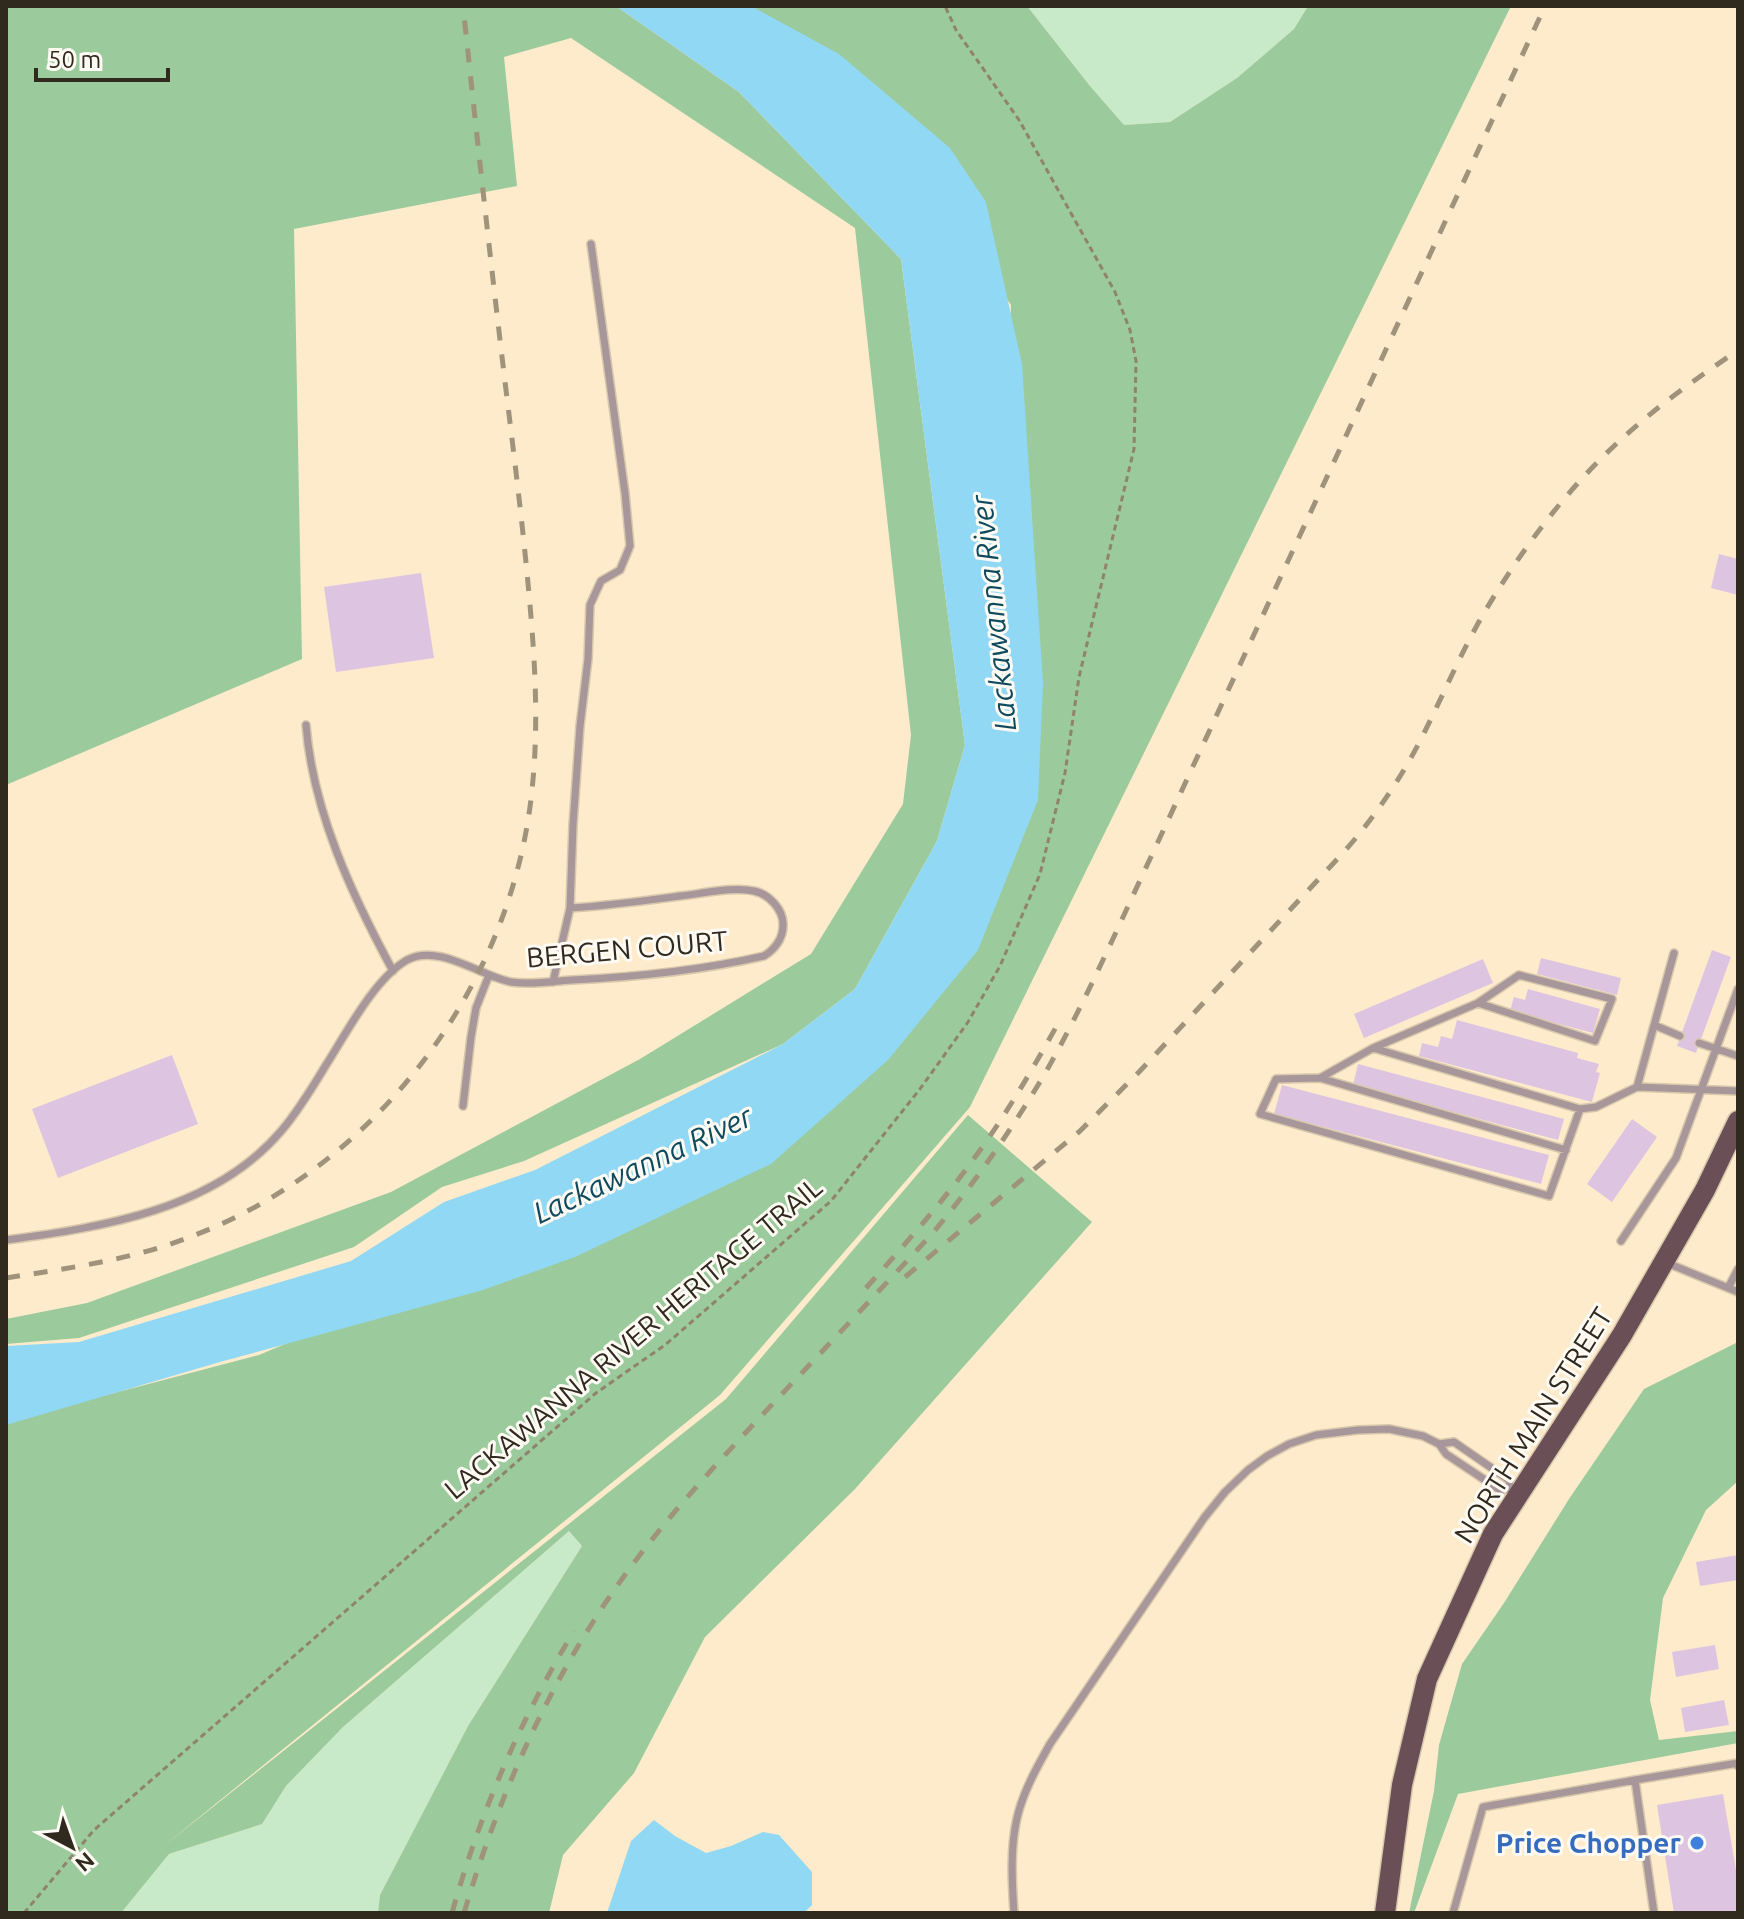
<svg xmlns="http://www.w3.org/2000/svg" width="1744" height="1919" viewBox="0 0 1744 1919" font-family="Ubuntu,sans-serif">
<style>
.green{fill:#c9eac9}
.forest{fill:#9bca9c}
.water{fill:#91d8f4}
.building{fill:#ddc5e2}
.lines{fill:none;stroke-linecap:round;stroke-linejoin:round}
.service-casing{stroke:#d9c8ac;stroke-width:10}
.primary-casing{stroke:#d9c8ac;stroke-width:23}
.path{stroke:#8f836d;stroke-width:3;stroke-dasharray:6 4;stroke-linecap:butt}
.service{stroke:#a7969a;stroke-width:7}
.primary{stroke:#6b4f57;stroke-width:20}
.rail{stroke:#a0937c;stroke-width:5;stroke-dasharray:14 14;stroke-linecap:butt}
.shop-dot{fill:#3f7fe0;stroke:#fefaf4;stroke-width:3}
.labels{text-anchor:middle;stroke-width:6;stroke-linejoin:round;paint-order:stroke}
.street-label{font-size:28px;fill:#30291d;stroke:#fefaf4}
.shop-label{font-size:28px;font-weight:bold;fill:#366cbe;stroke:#fefaf4;text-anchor:end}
.water-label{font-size:30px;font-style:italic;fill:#0d4a5d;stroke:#fefaf4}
</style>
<rect width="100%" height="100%" fill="#feebcb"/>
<!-- green -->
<path class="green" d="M1027,6H1308L1294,29L1237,78L1170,122L1124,125L1090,86Z
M569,1531L582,1546L468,1726L380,1895L378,1913H121L169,1854L262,1824L286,1786L343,1727Z"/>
<!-- forest -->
<path class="forest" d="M6,6H616L739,92L901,259L965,745L937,841L855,989L783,1044L524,1161L442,1187L354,1247L79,1338L6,1344V1319L87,1303L391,1192L640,1059L811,954L903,804L911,735L855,228L571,38L504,57L517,186L294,229L302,659L6,785Z
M723,6H1027L1090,86L1124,125L1170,122L1237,78L1294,29L1308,6H1511L970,1107L720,1395L160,1849L726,1399L968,1115L1092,1222L855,1489L705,1637L634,1773L563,1855L549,1913H378L380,1895L468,1726L582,1546L569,1531L343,1727L286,1786L262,1824L169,1854L121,1913H6V1420L76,1403L259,1355L469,1266L691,1191L952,888L1005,519L1011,305L912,158Z
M1738,1342V1481L1706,1510L1663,1598L1650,1700L1659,1740L1738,1731V1743L1458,1794L1414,1913H1409L1434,1791L1439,1745L1462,1664L1504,1603L1569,1499L1644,1389Z"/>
<!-- water -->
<path class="water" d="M616,6H751L839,54L950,148L986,202L1022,364L1043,683L1038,800L978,950L888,1060L771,1164L575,1257L483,1290L220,1362L6,1425V1346L79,1342L351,1261L444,1202L535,1170L783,1044L855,989L937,841L965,745L901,259L739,92Z
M654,1820L675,1836L706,1853L731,1846L763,1832L779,1835L812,1872V1905L804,1913H607L631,1841Z"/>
<!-- building -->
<path class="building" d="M1719,554L1738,559V595L1711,588Z
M421,573L434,658L336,672L324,587Z
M1712,950L1731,957L1696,1053L1677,1046Z
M1541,958L1621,978L1617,995L1537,974Z
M1483,959L1493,983L1364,1038L1354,1014Z
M1528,989L1600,1009L1593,1033L1510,1011L1514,997L1525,1000Z
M1457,1020L1578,1053L1577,1058L1599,1064L1596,1072L1600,1073L1592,1102L1419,1056L1422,1043L1438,1047L1441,1036L1452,1039Z
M172,1055L198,1124L58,1178L32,1109Z
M1358,1064L1564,1119L1558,1140L1353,1085Z
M1282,1085L1549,1155L1541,1184L1274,1114Z
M1632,1119L1657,1137L1612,1202L1587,1184Z
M1738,1555V1580L1700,1586L1696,1562Z
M1715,1645L1719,1669L1676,1677L1672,1652Z
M1724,1700L1729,1725L1685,1732L1681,1708Z
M1723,1794L1738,1882V1913H1674L1657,1805Z"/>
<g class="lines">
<defs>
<path id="service" d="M306,725C313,812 352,895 393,971
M1674,953L1637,1087L1738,1091
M553,982L570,908L573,825L580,726L588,659L590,605L601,581L620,570L630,546L625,493L591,244
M1478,1003L1519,975L1612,999L1595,1041L1478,1003L1373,1048L1320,1078L1566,1150
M1654,1025L1680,1036
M1699,1043L1738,1056
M1373,1048L1580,1109L1596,1107L1637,1087
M1320,1078L1276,1079L1260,1114L1549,1196L1580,1109
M463,1106L471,1037L476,1008L489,975
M6,1240C103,1227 215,1210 282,1130C299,1110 312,1088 326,1065C346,1034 374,979 407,960C439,943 480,976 511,982C531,985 552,981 572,980C635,977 703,970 764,956C774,950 783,939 783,926C784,910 769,894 754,891C733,886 701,894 680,896C643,901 607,906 570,908
M1621,1241L1676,1158L1738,989
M1667,1263L1738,1292
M1728,1288L1738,1269
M1635,1780L1738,1763V1766
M1014,1913C1012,1882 1010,1849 1017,1818C1023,1792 1037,1767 1050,1744L1204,1518L1225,1492L1248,1470L1267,1456L1289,1444L1316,1435L1358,1430L1389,1429L1423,1436L1439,1444L1454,1442L1509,1480L1510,1489L1500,1490L1446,1454L1439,1444
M1453,1913L1483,1807L1635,1780L1654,1913"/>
<path id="primary" d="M1385,1913L1402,1785L1427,1679L1493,1534L1622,1335L1705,1190L1738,1121"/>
</defs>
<!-- service casing -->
<use href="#service" class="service-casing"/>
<!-- primary casing -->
<use href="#primary" class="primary-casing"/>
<!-- path -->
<path class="path" d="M24,1913L94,1830L596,1393L665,1345L831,1201L920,1089L968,1022L1000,966L1040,874L1065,773L1079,677L1134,449L1136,361L1130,330L1115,292L1019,120L956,30L945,6"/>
<!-- service -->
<use href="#service" class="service"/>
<!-- primary -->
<use href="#primary" class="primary"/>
<!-- rail -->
<path class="rail" d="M905,1277L1080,1131L1139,1072L1343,853C1373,819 1398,783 1419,743C1440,702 1458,659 1481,618C1523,546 1576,476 1641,422C1671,396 1705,373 1738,350
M6,1278C69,1268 131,1260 190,1237C376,1167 512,987 532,790C539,725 535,659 529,594C523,528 515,463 507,398C491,267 477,137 463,6
M866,1288C907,1242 948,1196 983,1146C1012,1105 1036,1063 1060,1020
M452,1913C480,1813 520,1720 574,1631
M464,1913C497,1802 543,1695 608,1599C658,1525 720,1460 781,1395C831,1342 881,1289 931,1235C974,1184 1013,1128 1047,1070C1088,997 1121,920 1157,844L1545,6"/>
</g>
<!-- markers -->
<circle class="shop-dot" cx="1697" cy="1843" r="8"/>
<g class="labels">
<!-- street labels -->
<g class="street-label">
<text transform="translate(627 949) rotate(-5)" y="10">BERGEN COURT</text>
<text transform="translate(633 1338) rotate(-40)" y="10">LACKAWANNA RIVER HERITAGE TRAIL</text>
<text transform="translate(1533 1425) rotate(-58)" y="10">NORTH MAIN STREET</text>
</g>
<!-- shop labels -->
<g class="shop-label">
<text x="1681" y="1853">Price Chopper</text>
</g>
<!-- water labels -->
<g class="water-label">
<text transform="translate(994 613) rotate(-96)" y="10">Lackawanna River</text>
<text transform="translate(643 1165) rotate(-25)" y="10">Lackawanna River</text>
</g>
</g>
<!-- border -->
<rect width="1744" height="1919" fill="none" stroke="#30291d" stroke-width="16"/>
<!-- north arrow -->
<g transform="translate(72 1847) rotate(139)" stroke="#fefaf4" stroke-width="6" paint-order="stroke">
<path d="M0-6L14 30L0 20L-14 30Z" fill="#30291d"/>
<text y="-12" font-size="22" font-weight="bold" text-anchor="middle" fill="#30291d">N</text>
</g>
<!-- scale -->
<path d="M36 68v12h132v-12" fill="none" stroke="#30291d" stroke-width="4"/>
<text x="48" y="68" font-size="24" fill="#30291d" stroke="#fefaf4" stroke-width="6" paint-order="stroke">50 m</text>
</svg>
